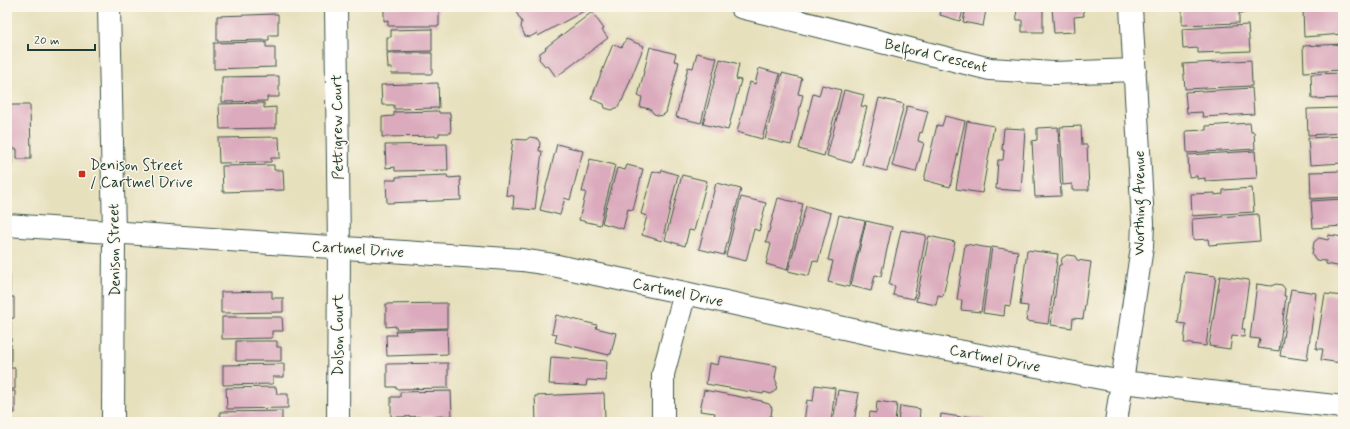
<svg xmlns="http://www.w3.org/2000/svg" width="1350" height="429" viewBox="0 0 1350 429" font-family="Mynerve,sans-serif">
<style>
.building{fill:#dbabbd}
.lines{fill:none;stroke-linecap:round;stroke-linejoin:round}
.minor-casing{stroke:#3d5549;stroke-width:24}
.minor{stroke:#fff;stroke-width:22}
.poi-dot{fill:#c8321e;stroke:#fbf7ec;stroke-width:1.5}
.labels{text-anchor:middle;stroke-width:3;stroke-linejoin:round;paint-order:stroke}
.street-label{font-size:15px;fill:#1f3d34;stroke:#fbf7ec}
.poi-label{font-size:15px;fill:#1f3d34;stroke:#fbf7ec;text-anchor:start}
</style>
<rect width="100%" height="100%" fill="#fbf7ec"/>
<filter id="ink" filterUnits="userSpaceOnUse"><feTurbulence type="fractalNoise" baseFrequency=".025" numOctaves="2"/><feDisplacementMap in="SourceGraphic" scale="8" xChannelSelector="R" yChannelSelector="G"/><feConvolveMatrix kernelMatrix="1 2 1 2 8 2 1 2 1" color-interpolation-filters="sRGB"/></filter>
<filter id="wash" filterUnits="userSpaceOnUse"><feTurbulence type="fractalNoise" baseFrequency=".012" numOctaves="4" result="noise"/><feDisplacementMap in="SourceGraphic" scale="16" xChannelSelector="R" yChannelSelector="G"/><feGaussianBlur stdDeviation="0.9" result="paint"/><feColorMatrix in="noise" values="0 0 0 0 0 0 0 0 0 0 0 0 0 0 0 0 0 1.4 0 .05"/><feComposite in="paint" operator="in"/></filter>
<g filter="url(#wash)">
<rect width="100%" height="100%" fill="#e7e0bd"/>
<g id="blocks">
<!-- building -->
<path class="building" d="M384,7L439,8V26H388V20L384,21Z
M526,7H588L585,9L586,10L538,36L537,33L530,37L525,36L521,27L522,22L516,12Z
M912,7H922L921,10Z
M942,7H964L960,21L940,15Z
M966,7H993L992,12L986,10L983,26L963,22Z
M1016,7H1043V32H1022V20H1017Z
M1052,7H1083L1084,16L1074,17L1075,32L1054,33Z
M1182,7H1245V13H1239V23L1182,25Z
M1343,8V34L1304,37L1303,10Z
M592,12L604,29L602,30L608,38L556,77L549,67L545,66L539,59L540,53L546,49L545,48Z
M278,14V35H269V40L217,41V16Z
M1248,25L1250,51L1198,53V48L1183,49L1182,29Z
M432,29V51L387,52V37H391V30Z
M626,39L644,46L622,101H621L618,107L612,110L605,108L604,104L591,99L613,44L622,47Z
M266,42V47H275V67L214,69V43Z
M1343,44V70L1304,72L1303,46Z
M650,47L676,54L674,61L679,62L666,113L661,116L654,114L650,109L640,107L642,97L638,96Z
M387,53H432V74H391L392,68H388Z
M697,53L717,58L701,123L676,117L688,67L693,68Z
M720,59L739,64L736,79L741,80L728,130L703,124Z
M1251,60L1252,86L1185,89L1183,64Z
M759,68L780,74L762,139L737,132L750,82L755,84Z
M782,73L802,78L798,94L803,95L791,145L765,139Z
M1343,73L1342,98L1312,99L1311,74Z
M279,76V97H267V101L222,102V77Z
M438,83L439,108L394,109V105H382L381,85Z
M822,85L841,90L824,156L799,149L813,94L819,96Z
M1252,88L1254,114L1203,117L1202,112L1187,113L1185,92Z
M844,90L864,95L861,106L867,107L852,163L827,156Z
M879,98L904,104L887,171L862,165Z
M264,103V108L276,107V128L220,129L219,104Z
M7,105H30L31,159H17V149H12V164H7Z
M907,106L928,111L922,133L920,132L918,141L924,143L916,172L892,166Z
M1343,108V133L1308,135L1307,109Z
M439,111V113H450L451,133H439V136L382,137V117L394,116V112Z
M945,116L965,121L950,187L924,180L937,125L942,126Z
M967,121L994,126L982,193L956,189Z
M1250,123L1251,132H1254L1255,149L1187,153L1186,131L1206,130V126Z
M1081,126L1082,145H1087L1089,190H1072V184L1063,185L1060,127Z
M1058,127L1061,196L1035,197L1032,141L1037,140V128Z
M1004,128L1025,129L1021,191L996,189L998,160H1003L1004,150H1002Z
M1343,136V163L1310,165L1308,138Z
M279,137L280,158H271V162L219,163L218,138Z
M530,137L537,138L540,143L539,151H542L535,210L513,208L514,196L506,195L513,139L526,140Z
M447,144L448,170L395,171V167L386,168L385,145Z
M557,144L583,151L570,200L565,198L560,215L540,210Z
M1255,151L1257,178L1205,181V178L1197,179V176L1189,177L1188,155Z
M590,159L615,165L600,225L579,220L586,192H582Z
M274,165V170H283L284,190L223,192L222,166Z
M627,165L643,169L633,210L628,209L623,229L602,223L617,168L625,170Z
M662,170L678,175L662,241L642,235L647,216L641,214L653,171L661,173Z
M1343,171V197L1311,199L1310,172Z
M447,175L448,178L460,177L461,200L387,203L386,180H396V177Z
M682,175L707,181L694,231L689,230L685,246L665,240Z
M716,183L741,189L724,255L699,249Z
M1252,188L1254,212L1192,216L1191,194L1215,193V195L1223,194V190Z
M741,197L766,203L759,231L754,229L746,261L726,256Z
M778,198L803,204L787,270L766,264L771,244L766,242Z
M1343,199V226L1313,228L1311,201Z
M806,206L831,213L818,262L813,260L809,276L788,271Z
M1258,214L1260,241L1209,245L1208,239L1193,240L1192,219Z
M839,215L865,221L849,287L828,282L833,261L828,260Z
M866,221L892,227L881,276L875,275L871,291L851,286Z
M901,230L926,235L914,299L893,295L895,286L889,285Z
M1329,235L1343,237V267L1326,264V261L1316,260L1312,254L1314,242L1319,238L1328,240Z
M929,236L955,242L943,296L938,295L936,305L916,301Z
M965,244L990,248L981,312L961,310L962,300H957Z
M992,247L1018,251L1010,306L1005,305L1004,316L983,313Z
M1027,250L1058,254L1048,324L1026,321L1028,306L1020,305Z
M1067,255L1075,256L1077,260L1091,262L1083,319L1073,318L1072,328L1051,325L1059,265H1061L1062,258Z
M1185,272L1216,276L1206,346L1184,343L1186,324L1178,323Z
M7,275H10V295H7Z
M1220,276L1249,280L1242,329H1245L1244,337L1232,336L1230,349L1209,346Z
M1257,284L1271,286L1276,284L1282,285L1285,289L1284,296H1286L1279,351L1258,348L1260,339L1250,338Z
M1291,289L1316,293L1307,360L1280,356Z
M272,291V298H283V312L221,313V292Z
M1325,294L1343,296V352L1341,363L1321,360L1323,349H1316Z
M7,297H14V318L7,319Z
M447,303V328L396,329V326L386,327V304Z
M556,315L597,325L596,328L616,333L611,354H609V355L555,342L557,334L552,333Z
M222,317H282L283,331H272V338L222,339Z
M7,321H11V341L7,342Z
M447,329L448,354L387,356L386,335H396L395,331Z
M236,341H277V347H281V361H236Z
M7,344H11V366H7Z
M720,356L777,366L775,379L777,383L776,390L771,394L764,392L763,394L706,384L709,363L718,365Z
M551,357L607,361L606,381L587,380L586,386L549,384Z
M448,363V388L396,389V387H387V364Z
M284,364V377H273V384L223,385V365Z
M7,368H15V389H7Z
M815,385L835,388L831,422H804L807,400L813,401Z
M276,387L277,394H288V408L227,409L226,388Z
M704,390L762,401V402L769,404L772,408L771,416L767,418V422H713L715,413L700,411Z
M838,390L859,393L854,422H833Z
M7,391H15V413H7Z
M451,391L452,416L391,417V397H400V392Z
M604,393L605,419L536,422L535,396Z
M877,401L897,404L895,422H869L870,412L876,413Z
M900,406L920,409L919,422H898Z
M282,411V422H221L220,412Z
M941,414L961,417L960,422H940Z
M964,416L984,419L983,422H963Z
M1002,419L1014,421V422H1002Z"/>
</g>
</g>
<g filter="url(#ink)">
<use href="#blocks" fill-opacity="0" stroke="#3d5549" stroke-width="1"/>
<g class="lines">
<defs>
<path id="minor" d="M109,7L114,232L113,422
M336,7L339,247L338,422
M741,7L990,69L1053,73L1135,70
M7,225L522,260L548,264L685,293L889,338L1122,382L1343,407
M663,422V374L685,293
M1116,422L1142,247L1143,223L1131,7"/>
</defs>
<!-- minor casing -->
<use href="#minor" class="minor-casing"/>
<!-- minor -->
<use href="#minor" class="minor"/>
</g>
</g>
<!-- markers -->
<rect class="poi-dot" x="78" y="170" width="8" height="8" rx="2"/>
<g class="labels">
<!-- street labels -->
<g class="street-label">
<text transform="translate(936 55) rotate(13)" y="5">Belford Crescent</text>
<text transform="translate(337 127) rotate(-91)" y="5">Pettigrew Court</text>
<text transform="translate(1139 203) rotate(-90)" y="5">Worthing Avenue</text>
<text transform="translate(358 249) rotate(4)" y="5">Cartmel Drive</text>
<text transform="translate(114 250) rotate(-91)" y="5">Denison Street</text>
<text transform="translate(678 292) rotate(12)" y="5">Cartmel Drive</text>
<text transform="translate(338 335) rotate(-90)" y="5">Dolson Court</text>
<text transform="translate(995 358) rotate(11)" y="5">Cartmel Drive</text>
</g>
<!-- poi labels -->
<g class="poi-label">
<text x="90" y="170">Denison Street<tspan x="90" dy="17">/ Cartmel Drive</tspan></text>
</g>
</g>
<!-- margin -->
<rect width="1350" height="429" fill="none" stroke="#fbf7ec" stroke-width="24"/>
<!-- scale -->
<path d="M28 44v6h67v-6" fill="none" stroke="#1f3d34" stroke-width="2"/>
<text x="34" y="44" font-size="12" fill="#1f3d34" stroke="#fbf7ec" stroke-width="3" paint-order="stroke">20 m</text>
</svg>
